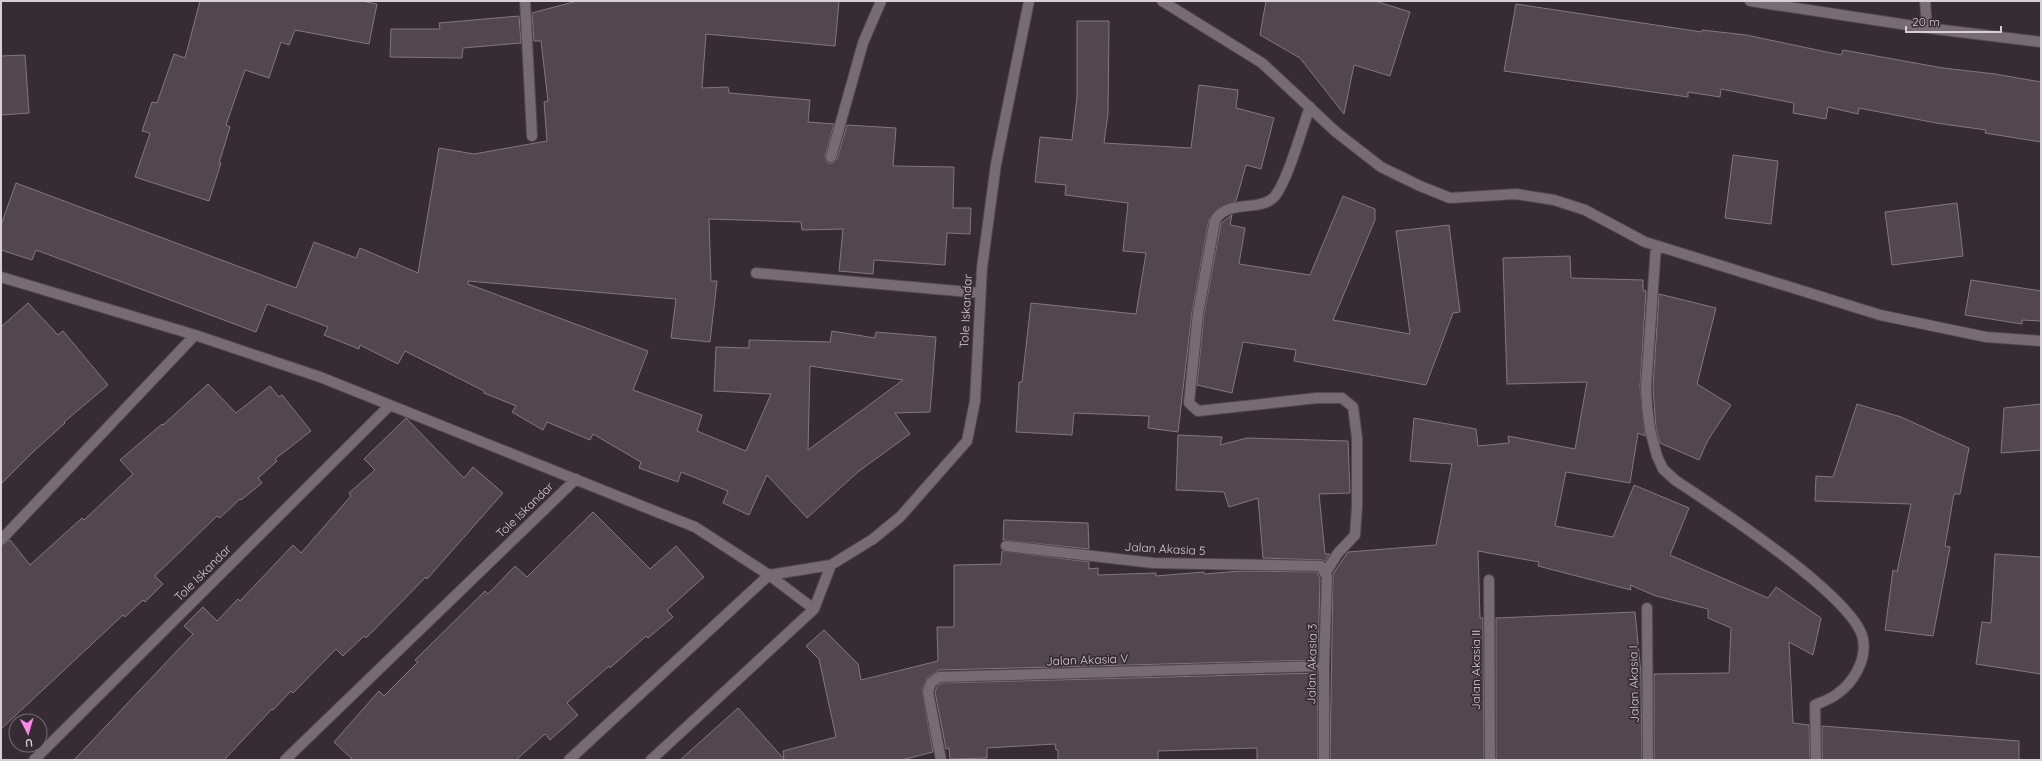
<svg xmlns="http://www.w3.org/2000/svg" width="2042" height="761" viewBox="0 0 2042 761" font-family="Quicksand,sans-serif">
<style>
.building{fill:#52474f;stroke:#837780;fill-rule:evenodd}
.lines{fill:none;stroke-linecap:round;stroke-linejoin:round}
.minor-casing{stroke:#51494f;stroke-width:12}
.minor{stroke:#776b74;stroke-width:10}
.labels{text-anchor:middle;stroke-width:3.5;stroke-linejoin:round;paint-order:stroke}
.street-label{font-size:12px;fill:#d7d0d5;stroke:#362c33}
</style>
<rect width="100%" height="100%" fill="#362c33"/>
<!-- building -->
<path class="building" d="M200,1H361L377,4L369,44L295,30L289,45L281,42L269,78L245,70L226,125L230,127L219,163H221L209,201L135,177L150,133L142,131L152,102L157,103L174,54L185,58Z
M577,1H839L835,46L706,34L702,88L728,87L729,93L810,100L808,122L834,124L825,156L826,161L829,163H833L837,159L847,125L896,128L893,166L954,167L953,208H971L970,234L947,233L945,265L874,260L873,274L839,271L843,229L802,230L801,222L709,219L711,281H717L710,342L671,338L676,299L468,281V284L648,351L633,390L702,415L697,431L746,451L771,394L714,391L716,347L749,348V340L830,342L832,331L875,338L876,332L936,337L930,412L895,413L910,434L859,471L807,518L767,475L749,515L723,503L728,491L681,472L678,482L639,468L641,462L593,434L590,440L547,422L543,430L512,412L516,406L484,393V391L405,351L398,364L360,345L359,349L324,335L328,327L267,304L256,332L36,250L32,260L1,250V225L16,183L296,288L314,242L356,258L360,248L418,273L439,148L474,154L547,141L544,102L548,101L541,41H534L532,13ZM810,366L903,380L808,450Z
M1266,1H1375L1410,12L1390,76L1354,65L1344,114L1300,58L1260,35Z
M1516,4L1702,32V30L1746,35L1841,55L1843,50L1943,68L1995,74L2041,82V142L1985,133L1986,130L1936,123L1859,108L1858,114L1828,107L1826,119L1793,113L1794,103L1721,89L1720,97L1688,92V97L1504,71Z
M519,16L521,43L463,48L462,58L390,57L391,29H440L439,23Z
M1077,21H1109L1108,114L1104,143L1191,148L1199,85L1238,90L1236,108L1274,118L1261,169L1246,165L1236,201L1218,208L1209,219L1192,312L1178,432L1148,428L1149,416L1074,413L1072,435L1016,432L1019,382H1022L1031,303L1136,314L1146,253L1123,251L1128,203L1065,195L1066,185L1035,182L1040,137L1072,140L1077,97Z
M25,55L29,113L1,115V56Z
M1733,155L1778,161L1771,224L1725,218Z
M1343,196L1375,209V220L1333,320L1410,334L1396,231L1449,225L1460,312L1453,313L1426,385L1294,361L1296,350L1243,342L1232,393L1197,385L1204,314L1221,223L1232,215L1230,225L1245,228L1239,264L1310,275Z
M1957,203L1963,256L1892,265L1885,212Z
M1570,256L1571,278L1643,280V290L1646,291L1640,387L1645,436L1638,433L1630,483L1566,472L1555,526L1613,537L1634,485L1689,508L1670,555L1768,598L1776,587L1821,618L1813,655L1789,642L1793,723L1809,725L1810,760H1654V674L1729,673L1731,628L1708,618V609L1656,596L1630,585L1631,590L1538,566L1539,562L1478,551L1480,618H1483L1484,760H1330L1333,574L1348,552L1436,545L1452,464L1410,461L1414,418L1476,429L1478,446L1509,443L1508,436L1575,449L1587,382L1507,384L1503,258Z
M1971,280L2041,291V321L2022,320V324L1965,315Z
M1659,294L1716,308L1697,384L1731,405L1708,440L1699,460L1660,443L1656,429L1653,387Z
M28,303L58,335L63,331L108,385L64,422L65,423L34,451L1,484V327Z
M208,384L236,413L270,386L279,397L282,395L311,431L275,459L277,461L258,478L262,483L241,500L240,499L220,518L217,516L155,576L163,584L145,602L143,600L125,617L123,615L1,729V546L10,540L30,565L82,518L84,520L133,474L120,460L162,424L163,425Z
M1857,404L1901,417L1969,448L1960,494H1954L1945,546L1950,547L1933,636L1885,630L1893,570L1897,572L1911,504L1815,501L1816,476L1833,477Z
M2041,404V450L2001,453L2004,408Z
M406,418L464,478L473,467L503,493L427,579L426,577L366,638L364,636L343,656L336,649L293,693L291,691L273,710L272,709L224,760H74L193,634L184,626L203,607L217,621L238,599L240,601L293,545L301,553L351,496L349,493L375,470L364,459Z
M1178,435L1222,437L1220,445L1247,438L1348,441L1350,493L1319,494L1325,554H1330L1325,561L1321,560L1263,558L1258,498L1229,507L1224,492L1176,490Z
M593,512L650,569L676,546L704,577L667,610L673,617L648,638L646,636L610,668L609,666L567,703L578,715L550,740L545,734L516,760H353L334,742L379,691L384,696L418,662L415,660L485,591L488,594L515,566L527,577Z
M1004,520L1088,523L1089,549L1003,540Z
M1002,551L1089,562V569L1098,568V575L1156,573V576L1204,572V574L1241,571L1317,572L1320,579L1318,660L939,670L927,678L922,690L933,752L902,760H680L738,708L784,759L783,751L836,737L819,659L806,646L824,630L858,664L861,680L938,661L937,627H954V565L1001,564Z
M1995,554L2041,557V674L1976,664L1982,622L1991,623Z
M1635,612L1641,674L1642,760H1496V618Z
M1318,673V760H1257V748L1158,751V760H1058V750H1056L1055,744L987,748V758L950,759L949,748L946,749L935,692L937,687L941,683Z
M1822,726L2019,741V760H1822Z"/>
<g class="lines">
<defs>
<path id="minor" d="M525,1L532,136
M1162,1L1262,63L1336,132L1381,167L1420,186L1450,198L1516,194L1554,200L1585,210L1645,242L1880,315L1986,337L2041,341
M1750,1L1927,28L2041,42
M1925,1L1927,28
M1310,107C1302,128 1288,180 1275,196C1261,213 1229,198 1215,220L1198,313L1189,403L1198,411L1317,398H1342L1353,407L1357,438V507L1355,535L1338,553L1326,572
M831,157L863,43L881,1
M1656,246L1646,387L1647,406L1650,430L1657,456L1663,469L1675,480C1714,506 1855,597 1863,639C1867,660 1853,683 1837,694C1831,699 1822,702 1815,705L1816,760
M756,273L980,293
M1,277L195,335L320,377L642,506L695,527L769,575L814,609
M1,540L195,335
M1006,546L1153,563L1321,566L1327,577L1324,666V760
M1489,580L1490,760
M1647,608L1648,760
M34,760L390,405
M285,760L576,479
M569,760L769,575L831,565L873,539L900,517L967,441L975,401L982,268L996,164L1029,1
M651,760L814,609L831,565
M941,760L928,692L931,683L939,677L1324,666"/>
</defs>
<!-- minor casing -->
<use href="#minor" class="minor-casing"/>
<!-- minor -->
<use href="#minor" class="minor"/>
</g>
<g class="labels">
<!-- street labels -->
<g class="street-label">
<text transform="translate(966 311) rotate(-87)" y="4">Tole Iskandar</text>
<text transform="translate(525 510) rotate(-44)" y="4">Tole Iskandar</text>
<text transform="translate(1165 549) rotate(3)" y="4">Jalan Akasia 5</text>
<text transform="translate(203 573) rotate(-45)" y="4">Tole Iskandar</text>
<text transform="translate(1087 660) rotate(-2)" y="4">Jalan Akasia V</text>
<text transform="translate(1312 664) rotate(-89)" y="4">Jalan Akasia 3</text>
<text transform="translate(1476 670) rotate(-90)" y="4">Jalan Akasia II</text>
<text transform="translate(1634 684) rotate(-91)" y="4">Jalan Akasia I</text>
</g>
</g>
<!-- border -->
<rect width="2042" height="761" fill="none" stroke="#d7d0d5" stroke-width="4"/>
<!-- north arrow -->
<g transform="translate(28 733) rotate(175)"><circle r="19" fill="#362c33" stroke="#766e74"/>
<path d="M0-3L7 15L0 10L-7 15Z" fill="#fb87e6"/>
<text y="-6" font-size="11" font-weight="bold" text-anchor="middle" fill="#d7d0d5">U</text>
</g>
<!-- scale -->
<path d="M1906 26v6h95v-6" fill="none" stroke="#d7d0d5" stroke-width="2"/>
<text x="1912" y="26" font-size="12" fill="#d7d0d5" stroke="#362c33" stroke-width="3" paint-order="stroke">20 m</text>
</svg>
